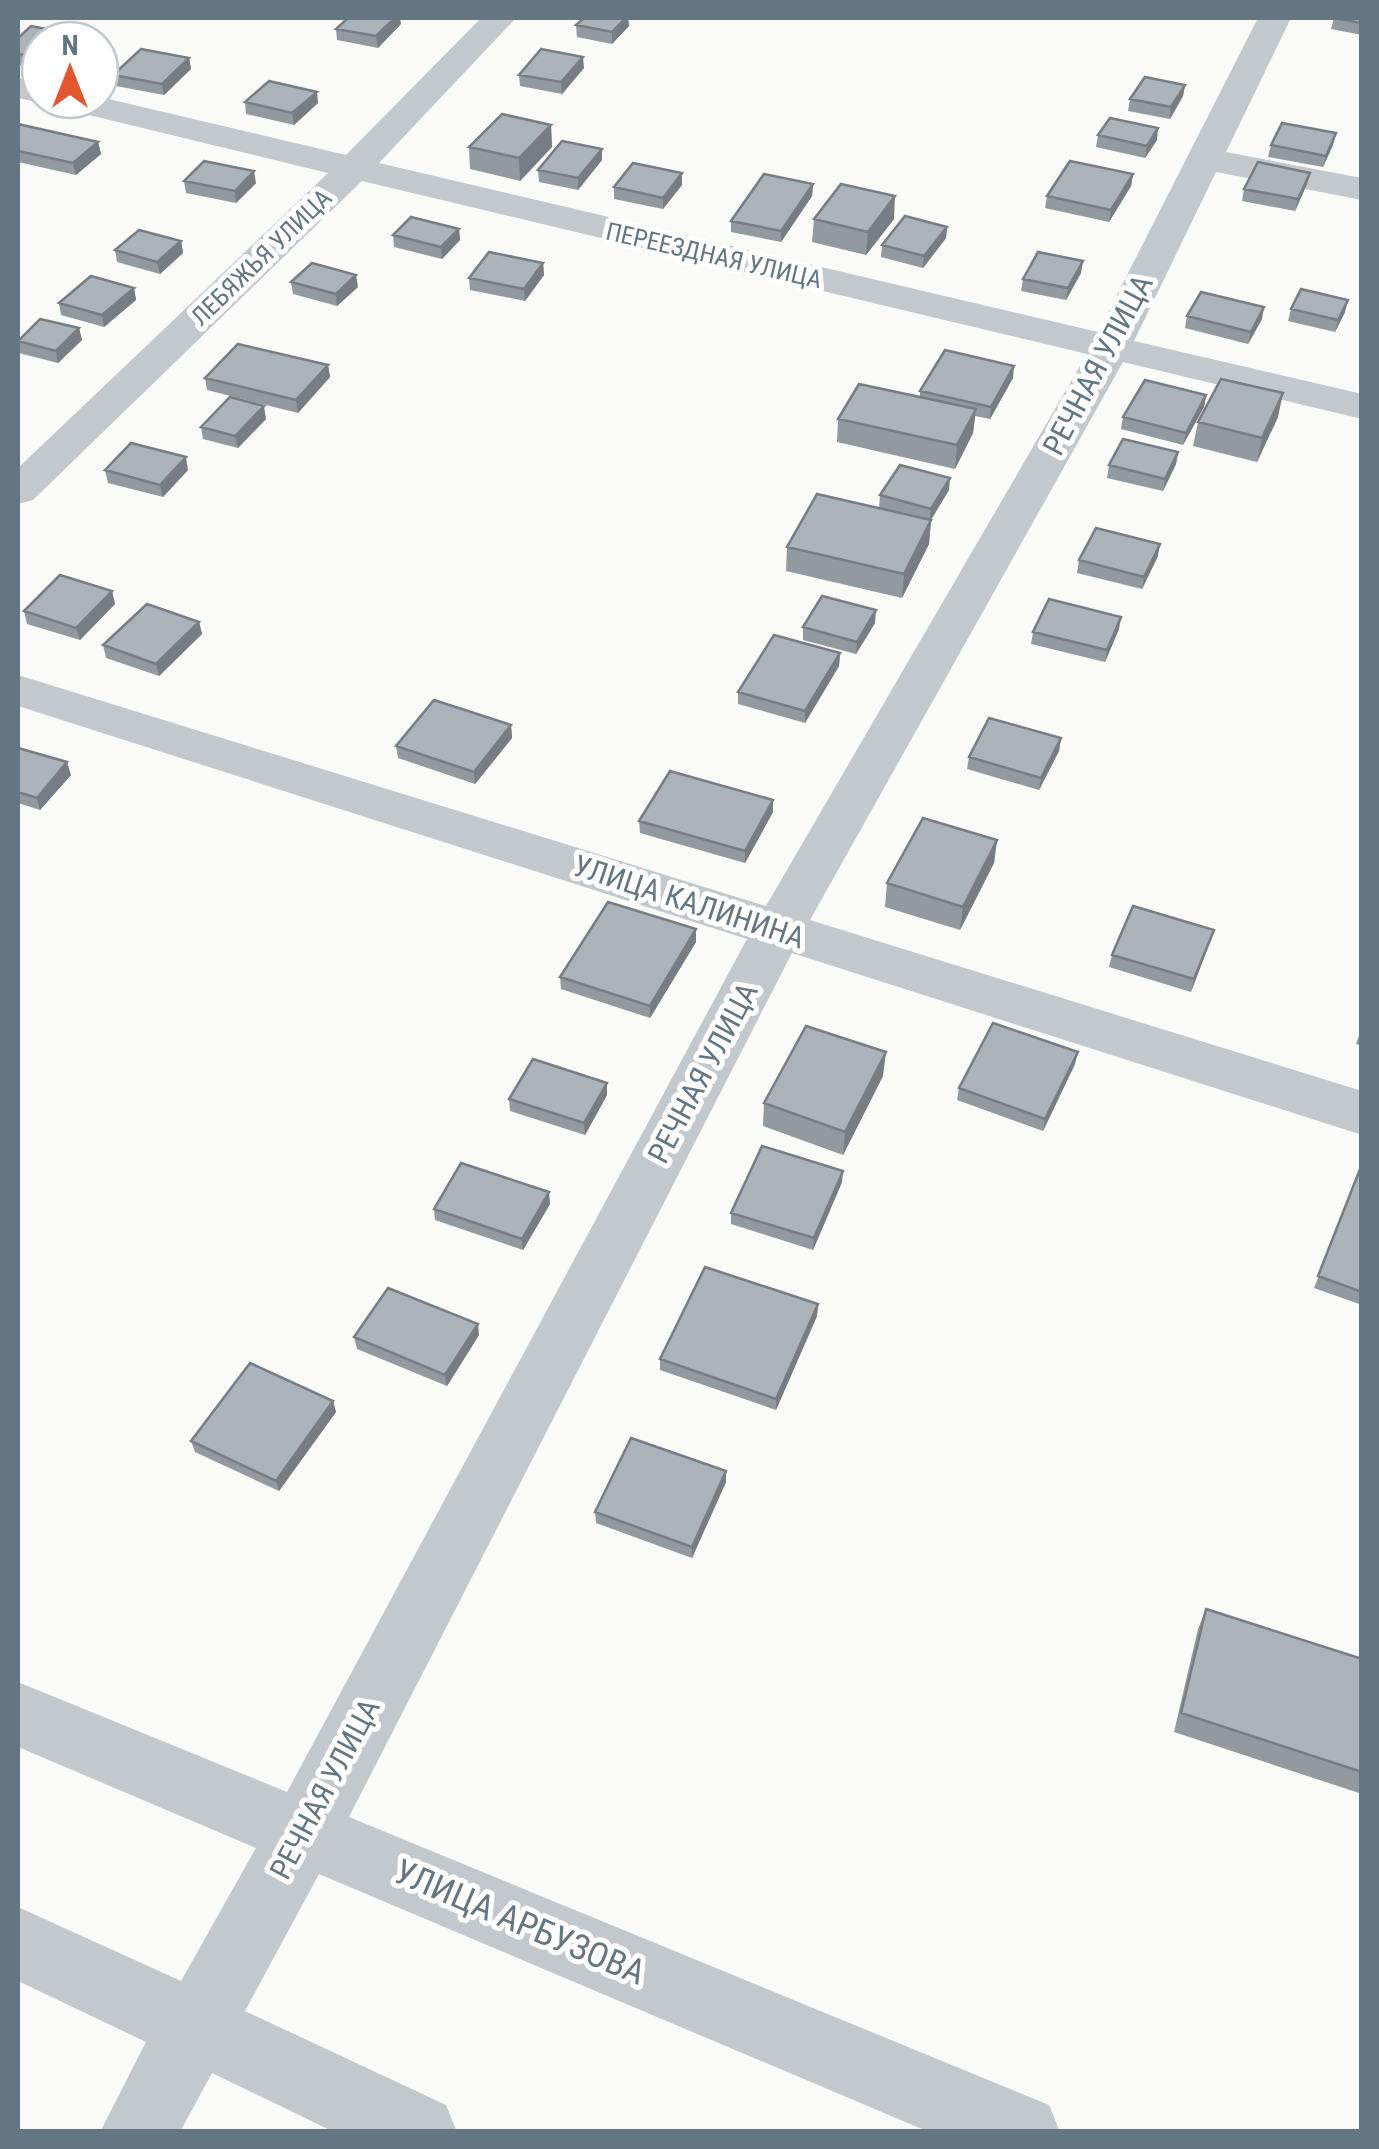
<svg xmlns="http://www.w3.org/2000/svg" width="1379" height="2149" viewBox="0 0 1379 2149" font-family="'Roboto Condensed',sans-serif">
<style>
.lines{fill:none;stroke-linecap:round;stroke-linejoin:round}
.minor{fill:#c3c8cc;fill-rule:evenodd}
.wall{fill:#929a9f}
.shaded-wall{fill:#777d82}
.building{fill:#aab3b9;stroke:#777d82;stroke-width:2.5}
.labels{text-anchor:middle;stroke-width:10;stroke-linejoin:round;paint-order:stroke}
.far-street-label{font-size:25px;fill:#657683;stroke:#fff}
.street-label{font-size:30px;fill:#657683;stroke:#fff}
.near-street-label{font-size:35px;fill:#657683;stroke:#fff}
</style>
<rect width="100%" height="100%" fill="#fafaf8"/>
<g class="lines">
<!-- minor -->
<path class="minor" d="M481,18H516L379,163L1098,332L1258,18H1291L1226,152L1362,178V200L1216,172L1134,341L1362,394V419L1123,362L810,920L1362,1091V1135L792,953L349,1817L1049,2105L1060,2132H929L319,1874L245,2011L446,2105L457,2132H334L212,2073L180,2132H100L146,2042L18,1981V1907L181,1981L256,1848L18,1747V1682L287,1792L747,939L18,706V675L766,906L1087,354L362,181L33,500L18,504V468L328,173L56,107L51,101L40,103L18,98V78L40,83V100L100,97L346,155Z"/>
</g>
<!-- wall -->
<path class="wall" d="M584,18H628L629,26L612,44L577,37L576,25Z
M1334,18H1362V35L1331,29Z
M401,24L378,48L337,40L336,29Z
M82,36L83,40H40V69L18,65V38Z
M189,58L191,69L164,95L116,86L113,75Z
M584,68L562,94L520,86L519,75Z
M1185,85L1183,96L1170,119L1128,111L1130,99Z
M245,102L318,103L294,125L246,114Z
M18,124L98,142L101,154L76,175L18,162Z
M551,125L552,147L520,181L470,169L469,147Z
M1098,135L1157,140L1145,158L1096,147Z
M1271,145H1333L1323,167L1268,157Z
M602,149V160L578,190L539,182L538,170Z
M1310,173L1307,184L1295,211L1242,201L1244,189Z
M1133,174L1131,186L1109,222L1045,208L1047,196Z
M184,181L256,183L236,203L186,193Z
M813,184L812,196L781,242L731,232V221Z
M682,185L663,209L614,199V187Z
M814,219H894L866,255L812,242Z
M947,227L946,238L923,268L881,257L882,245Z
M459,229L460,240L442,259L394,247L393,235Z
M181,241L183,253L160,274L117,262L115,250Z
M543,263L544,275L525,301L470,290L469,278Z
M1081,273L1066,300L1021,291L1023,279Z
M291,282L358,287L337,306L293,294Z
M134,288L136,300L104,327L61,315L59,303Z
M1291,309L1345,312L1335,332L1288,321Z
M1187,316L1262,319L1248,344L1185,328Z
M79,328L82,340L58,363L19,353L18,340Z
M328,365L330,377L298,413L207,390L205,378Z
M1013,378L990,419L975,416L973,433L955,469L837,442L838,419L920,397V391Z
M1206,395L1204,407L1183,445L1121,429L1123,417Z
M1278,417L1257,462L1193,446L1198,422Z
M266,419L238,448L203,439L201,427Z
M1178,452L1176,464L1163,491L1107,478L1109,465Z
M105,470H188L163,497L108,483Z
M949,490L931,520L929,544L902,598L786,571L787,547L879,508L880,495Z
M1158,556L1142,589L1077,573L1079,560Z
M112,591L115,604L80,640L27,624L24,611Z
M199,622L202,634L159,676L106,658L103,645Z
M875,623L856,654L803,640V627Z
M1119,629L1105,662L1031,644L1033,632Z
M840,653L839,666L805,723L738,704V692Z
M511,725L512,738L475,784L398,758L396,746Z
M1061,738L1059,751L1039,790L967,769L969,757Z
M18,748L71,775L40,810L18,803Z
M773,812L745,863L640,833L639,821Z
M997,840L994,863L960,930L885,907L887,883Z
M1214,930L1191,992L1109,967L1112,955Z
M696,942L650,1018L561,989L560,977Z
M1362,1028V1046L1356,1044Z
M1075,1064L1043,1131L957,1100L959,1088Z
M883,1076L843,1155L763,1126L764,1103Z
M607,1083V1095L585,1135L510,1111L509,1099Z
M1362,1164V1305L1314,1288Z
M842,1182L813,1250L731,1224V1213Z
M550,1204L523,1250L435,1220L434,1209Z
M818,1304L817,1316L776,1410L660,1370V1359Z
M479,1335L447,1386L357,1349L354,1337Z
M333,1401L336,1412L279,1491L195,1452L191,1441Z
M726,1482L692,1558L596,1523L595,1512Z
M1206,1609L1362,1659V1794L1174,1732L1198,1629Z"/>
<!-- shaded-wall -->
<path class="shaded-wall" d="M395,18H400L401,24L378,48L376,36Z
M626,18H628L629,26L612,44V32Z
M583,57L584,68L562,94L561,82Z
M189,58L191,69L164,95L162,84Z
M1185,85L1183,96L1170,119L1171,107Z
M317,92L318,103L294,125L292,113Z
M551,125L552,147L520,181L519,158Z
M1158,128L1157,140L1145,158L1147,146Z
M1336,133L1333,145L1323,167L1326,156Z
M98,142L101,154L76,175L73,163Z
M602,149V160L578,190V178Z
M254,171L256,183L236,203L235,191Z
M682,173V185L663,209V198Z
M1310,173L1307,184L1295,211L1298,199Z
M1133,174L1131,186L1109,222L1111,210Z
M813,184L812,196L781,242V231Z
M895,196L894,219L866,255L868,232Z
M947,227L946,238L923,268L924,256Z
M459,229L460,240L442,259L441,247Z
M181,241L183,253L160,274L157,262Z
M1083,261L1081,273L1066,300L1068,288Z
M543,263L544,275L525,301L524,289Z
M356,275L358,287L337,306L336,294Z
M134,288L136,300L104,327L102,315Z
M1348,300L1345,312L1335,332L1338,320Z
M1264,307L1262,319L1248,344L1251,332Z
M79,328L82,340L58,363L56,351Z
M328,365L330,377L298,413L296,400Z
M1014,366L1013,378L990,419L991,407Z
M1283,393L1278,417L1257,462L1262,438Z
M1206,395L1204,407L1183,445L1186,433Z
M264,406L266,419L238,448L235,436Z
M976,409L973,433L955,469L957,445Z
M1178,452L1176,464L1163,491L1165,479Z
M186,457L188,470L163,497L160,485Z
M950,478L949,490L930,521L931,509Z
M931,520L929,544L902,598L904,574Z
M1160,544L1158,556L1142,589L1144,577Z
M112,591L115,604L80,640L76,628Z
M876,610L875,623L856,654L857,642Z
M1121,617L1119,629L1105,662L1107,650Z
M199,622L202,634L159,676L156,664Z
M840,653L839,666L805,723V711Z
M511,725L512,738L475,784L474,772Z
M1061,738L1059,751L1039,790L1041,778Z
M67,762L71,775L40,810L37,798Z
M773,800V812L745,863V851Z
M997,840L994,863L960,930L963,907Z
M696,929V942L650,1018V1006Z
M1214,930L1210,942L1191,992L1194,979Z
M886,1052L883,1076L843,1155L845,1132Z
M1078,1052L1075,1064L1043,1131L1045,1119Z
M607,1083V1095L585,1135L584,1123Z
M843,1171L842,1182L813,1250L814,1238Z
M549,1192L550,1204L523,1250L522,1239Z
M818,1304L817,1316L776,1410V1399Z
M478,1324L479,1335L447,1386L445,1375Z
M333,1401L336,1412L279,1491L276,1481Z
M726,1471V1482L692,1558V1547Z"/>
<!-- building -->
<path class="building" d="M348,18H395L376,36L336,29Z
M584,18H626L612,32L576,25Z
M1334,18H1362V23Z
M31,26L82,36L77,40H40V58L18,54V38Z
M141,49L189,58L162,84L113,75Z
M541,49L583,57L561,82L519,75Z
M1145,77L1185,85L1171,107L1130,99Z
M269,81L317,92L292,113L245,102Z
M502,114L551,125L519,158L469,147Z
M1110,118L1158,128L1147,146L1098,135Z
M1282,123L1336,133L1326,156L1271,145Z
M18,124L98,142L73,163L18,151Z
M562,141L602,149L578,178L538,170Z
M204,161L254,171L235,191L184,181Z
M1070,161L1133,174L1111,210L1047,196Z
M1258,162L1310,173L1298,199L1244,189Z
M633,163L682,173L663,198L614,187Z
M764,174L813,184L781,231L731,221Z
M841,184L895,196L868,232L814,219Z
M905,216L947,227L924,256L882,245Z
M411,217L459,229L441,247L393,235Z
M139,230L181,241L157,262L115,250Z
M489,252L543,263L524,289L469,278Z
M1038,252L1083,261L1068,288L1023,279Z
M312,263L356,275L336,294L291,282Z
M91,276L134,288L102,315L59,303Z
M1301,289L1348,300L1338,320L1291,309Z
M1201,292L1264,307L1251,332L1187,316Z
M40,319L79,328L56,351L18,341Z
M238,344L328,365L296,400L205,378Z
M945,350L1014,366L991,407L920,391Z
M1221,379L1283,393L1262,438L1198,422Z
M1145,380L1206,395L1186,433L1123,417Z
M859,384L976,409L957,445L838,419Z
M230,397L264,406L235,436L201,427Z
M1123,439L1178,452L1165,479L1109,465Z
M131,443L186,457L160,485L105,470Z
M900,465L950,478L931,509L880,495Z
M817,494L931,520L904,574L787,547Z
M1096,528L1160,544L1144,577L1079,560Z
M60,575L112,591L76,628L24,611Z
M822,596L876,610L857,642L803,627Z
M1049,599L1121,617L1107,650L1033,632Z
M147,604L199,622L156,664L103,645Z
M774,635L840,653L805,711L738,692Z
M434,700L511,725L474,772L396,746Z
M989,718L1061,738L1041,778L969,757Z
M18,748L67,762L37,798L18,792Z
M670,771L773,800L745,851L639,821Z
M923,818L997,840L963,907L887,883Z
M608,902L696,929L650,1006L560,977Z
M1133,906L1214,930L1194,979L1112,955Z
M993,1023L1078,1052L1045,1119L959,1088Z
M806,1026L886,1052L845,1132L764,1103Z
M533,1059L607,1083L584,1123L509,1099Z
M762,1146L843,1171L814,1238L731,1213Z
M461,1163L549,1192L522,1239L434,1209Z
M1362,1164V1292L1318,1276Z
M705,1267L818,1304L776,1399L660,1359Z
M388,1288L478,1324L445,1375L354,1337Z
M250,1363L333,1401L276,1481L191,1441Z
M631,1438L726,1471L692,1547L595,1512Z
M1206,1609L1362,1659V1772L1181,1713Z"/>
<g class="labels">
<!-- far-street labels -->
<g class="far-street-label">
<text transform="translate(714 255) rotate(13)" y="9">ПЕРЕЕЗДНАЯ УЛИЦА</text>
<text transform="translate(261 257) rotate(-44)" y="9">ЛЕБЯЖЬЯ УЛИЦА</text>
</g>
<!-- street labels -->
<g class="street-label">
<text transform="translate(1098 365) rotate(-62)" y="10">РЕЧНАЯ УЛИЦА</text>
<text transform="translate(689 902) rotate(18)" y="10">УЛИЦА КАЛИНИНА</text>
<text transform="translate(703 1073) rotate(-62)" y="10">РЕЧНАЯ УЛИЦА</text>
<text transform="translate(325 1789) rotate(-62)" y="10">РЕЧНАЯ УЛИЦА</text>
</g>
<!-- near-street labels -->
<g class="near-street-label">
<text transform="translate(520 1922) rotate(23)" y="12">УЛИЦА АРБУЗОВА</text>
</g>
</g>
<!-- border -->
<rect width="1379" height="2149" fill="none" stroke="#657683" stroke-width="40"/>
<!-- north arrow -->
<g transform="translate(70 70)"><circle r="48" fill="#ffffff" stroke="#c1c8cd" stroke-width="2.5"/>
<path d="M0-8L18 38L0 25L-18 38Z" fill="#e4572e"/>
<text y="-15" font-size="28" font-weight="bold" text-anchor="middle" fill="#657683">N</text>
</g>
</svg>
